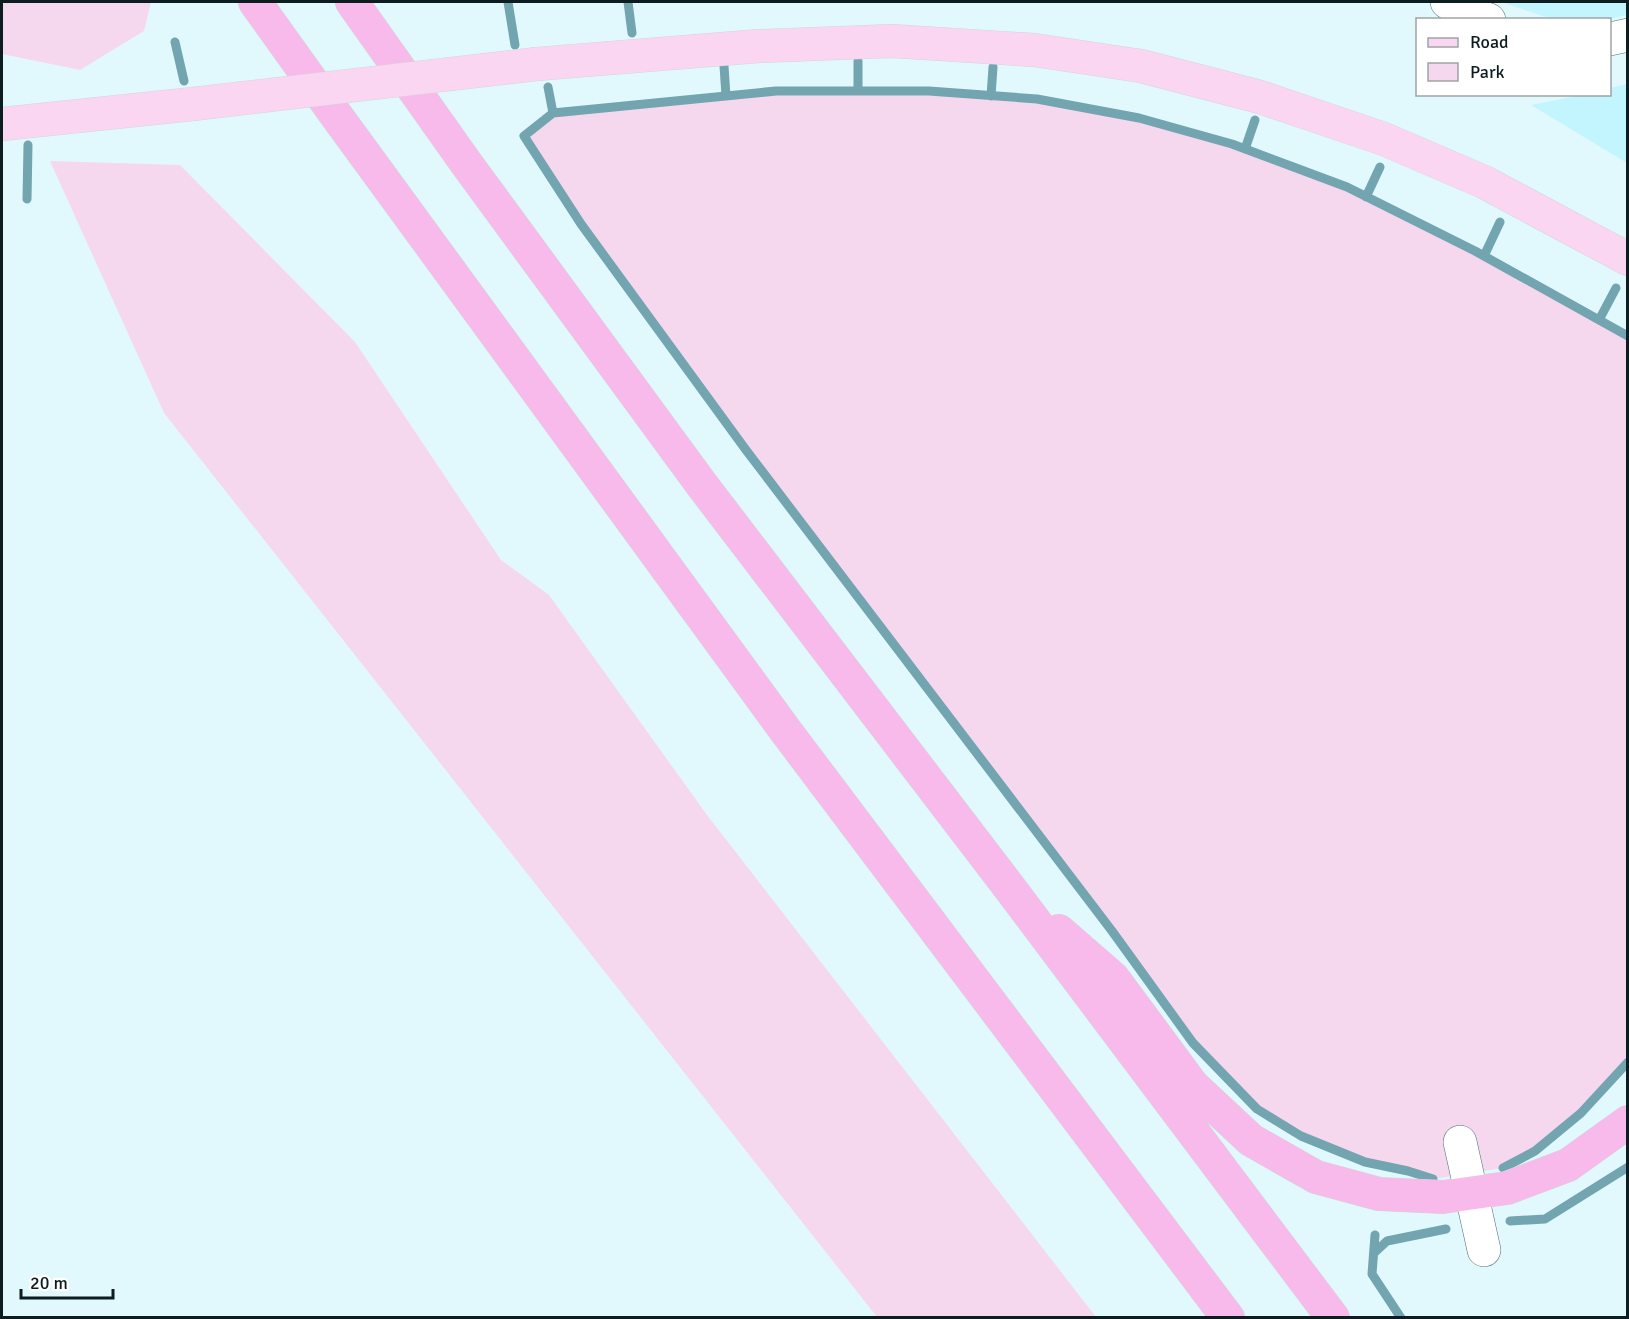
<svg xmlns="http://www.w3.org/2000/svg" width="1629" height="1319" viewBox="0 0 1629 1319" font-family="Signika,sans-serif">
<style>
.built{fill:#c3f5ff}
.green{fill:#f6d8ee}
.lines{fill:none;stroke-linecap:round;stroke-linejoin:round}
.stream{stroke:#72a5af;stroke-width:9}
.minor-casing{stroke:#4b7077;stroke-width:34}
.major-casing{stroke:#d3d6d7;stroke-width:34}
.highway-casing{stroke:#d3d6d7;stroke-width:34}
.minor{stroke:#fff;stroke-width:33}
.major{stroke:#fbd6f2;stroke-width:33}
.highway{stroke:#f8baea;stroke-width:33}
.major-bridge-casing{stroke:#d3d6d7;stroke-width:34;stroke-linecap:butt}
.major-bridge{stroke:#fbd6f2;stroke-width:33}
</style>
<rect width="100%" height="100%" fill="#e1f9fd"/>
<!-- built -->
<path class="built" d="M1501,2H1627V15L1606,20L1546,17Z
M1627,84V163L1531,105L1581,95L1610,94V88Z"/>
<!-- green -->
<path class="green" d="M2,2H151L144,31L80,70L2,54Z
M776,91H929L1037,99L1139,118L1232,144L1347,187L1475,251L1627,336L1628,1062L1581,1113L1535,1151L1503,1168L1433,1179L1408,1171L1365,1162L1301,1136L1257,1109L1193,1043L1112,931L746,450L581,224L524,136L553,113Z
M50,161L180,165L355,342L501,560L549,595L707,815L1096,1317H877L164,413Z"/>
<g class="lines">
<!-- stream -->
<path class="stream" d="M508,2L515,45
M628,2L632,33
M175,42L184,81
M858,61V91
M724,66L726,96
M548,87L553,113
M991,96L993,67
M1245,149L1255,120
M1366,197L1380,167
M27,199L28,145
M1484,256L1500,222
M1599,320L1616,288
M1503,1168L1535,1151L1581,1113L1628,1062
M1433,1179L1408,1171L1365,1162L1301,1136L1257,1109L1193,1043L1112,931L746,450L581,224L524,136L553,113L776,91H929L1037,99L1139,118L1232,144L1347,187L1475,251L1628,336
M1510,1221L1545,1219L1628,1167
M1375,1235L1372,1274L1401,1318
M1374,1253L1387,1241L1446,1229"/>
<defs>
<path id="minor" d="M1447,2L1455,7L1489,20
M1610,39L1628,35
M1460,1142L1484,1250"/>
<path id="major" d="M537,64L759,46L892,41L1034,50L1141,66L1260,97L1384,139L1484,182L1628,259
M2,124L193,104"/>
<path id="highway" d="M255,2L333,111L785,730L1228,1318
M352,2L466,163L702,485L1012,891L1333,1318
M1059,931L1113,978L1193,1086L1251,1140L1316,1177L1379,1194L1443,1197L1507,1188L1568,1165L1628,1122"/>
</defs>
<!-- minor casing -->
<use href="#minor" class="minor-casing"/>
<!-- major casing -->
<use href="#major" class="major-casing"/>
<!-- highway casing -->
<use href="#highway" class="highway-casing"/>
<!-- minor -->
<use href="#minor" class="minor"/>
<!-- major -->
<use href="#major" class="major"/>
<!-- highway -->
<use href="#highway" class="highway"/>
<defs>
<path id="major-bridge" d="M193,104L537,64"/>
</defs>
<!-- major-bridge casing -->
<use href="#major-bridge" class="major-bridge-casing"/>
<!-- major-bridge -->
<use href="#major-bridge" class="major-bridge"/>
</g>
<!-- border -->
<rect width="1629" height="1319" fill="none" stroke="#0d1c1f" stroke-width="6"/>
<!-- legend -->
<rect x="1416" y="18" width="195" height="78" fill="#ffffff" stroke="#9ea4a5" stroke-width="1.5"/>
<rect x="1428" y="38" width="30" height="9" fill="#fbd6f2" stroke="#9ea4a5" stroke-width="1.5"/>
<text x="1470" y="48" font-size="18" fill="#0d1c1f">Road</text>
<rect x="1428" y="63" width="30" height="18" fill="#f6d8ee" stroke="#9ea4a5" stroke-width="1.5"/>
<text x="1470" y="78" font-size="18" fill="#0d1c1f">Park</text>
<!-- scale -->
<path d="M21 1289v9h92v-9" fill="none" stroke="#0d1c1f" stroke-width="3"/>
<text x="30" y="1289" font-size="18" fill="#0d1c1f" stroke="#ffffff" stroke-width="4.5" paint-order="stroke">20 m</text>
</svg>
